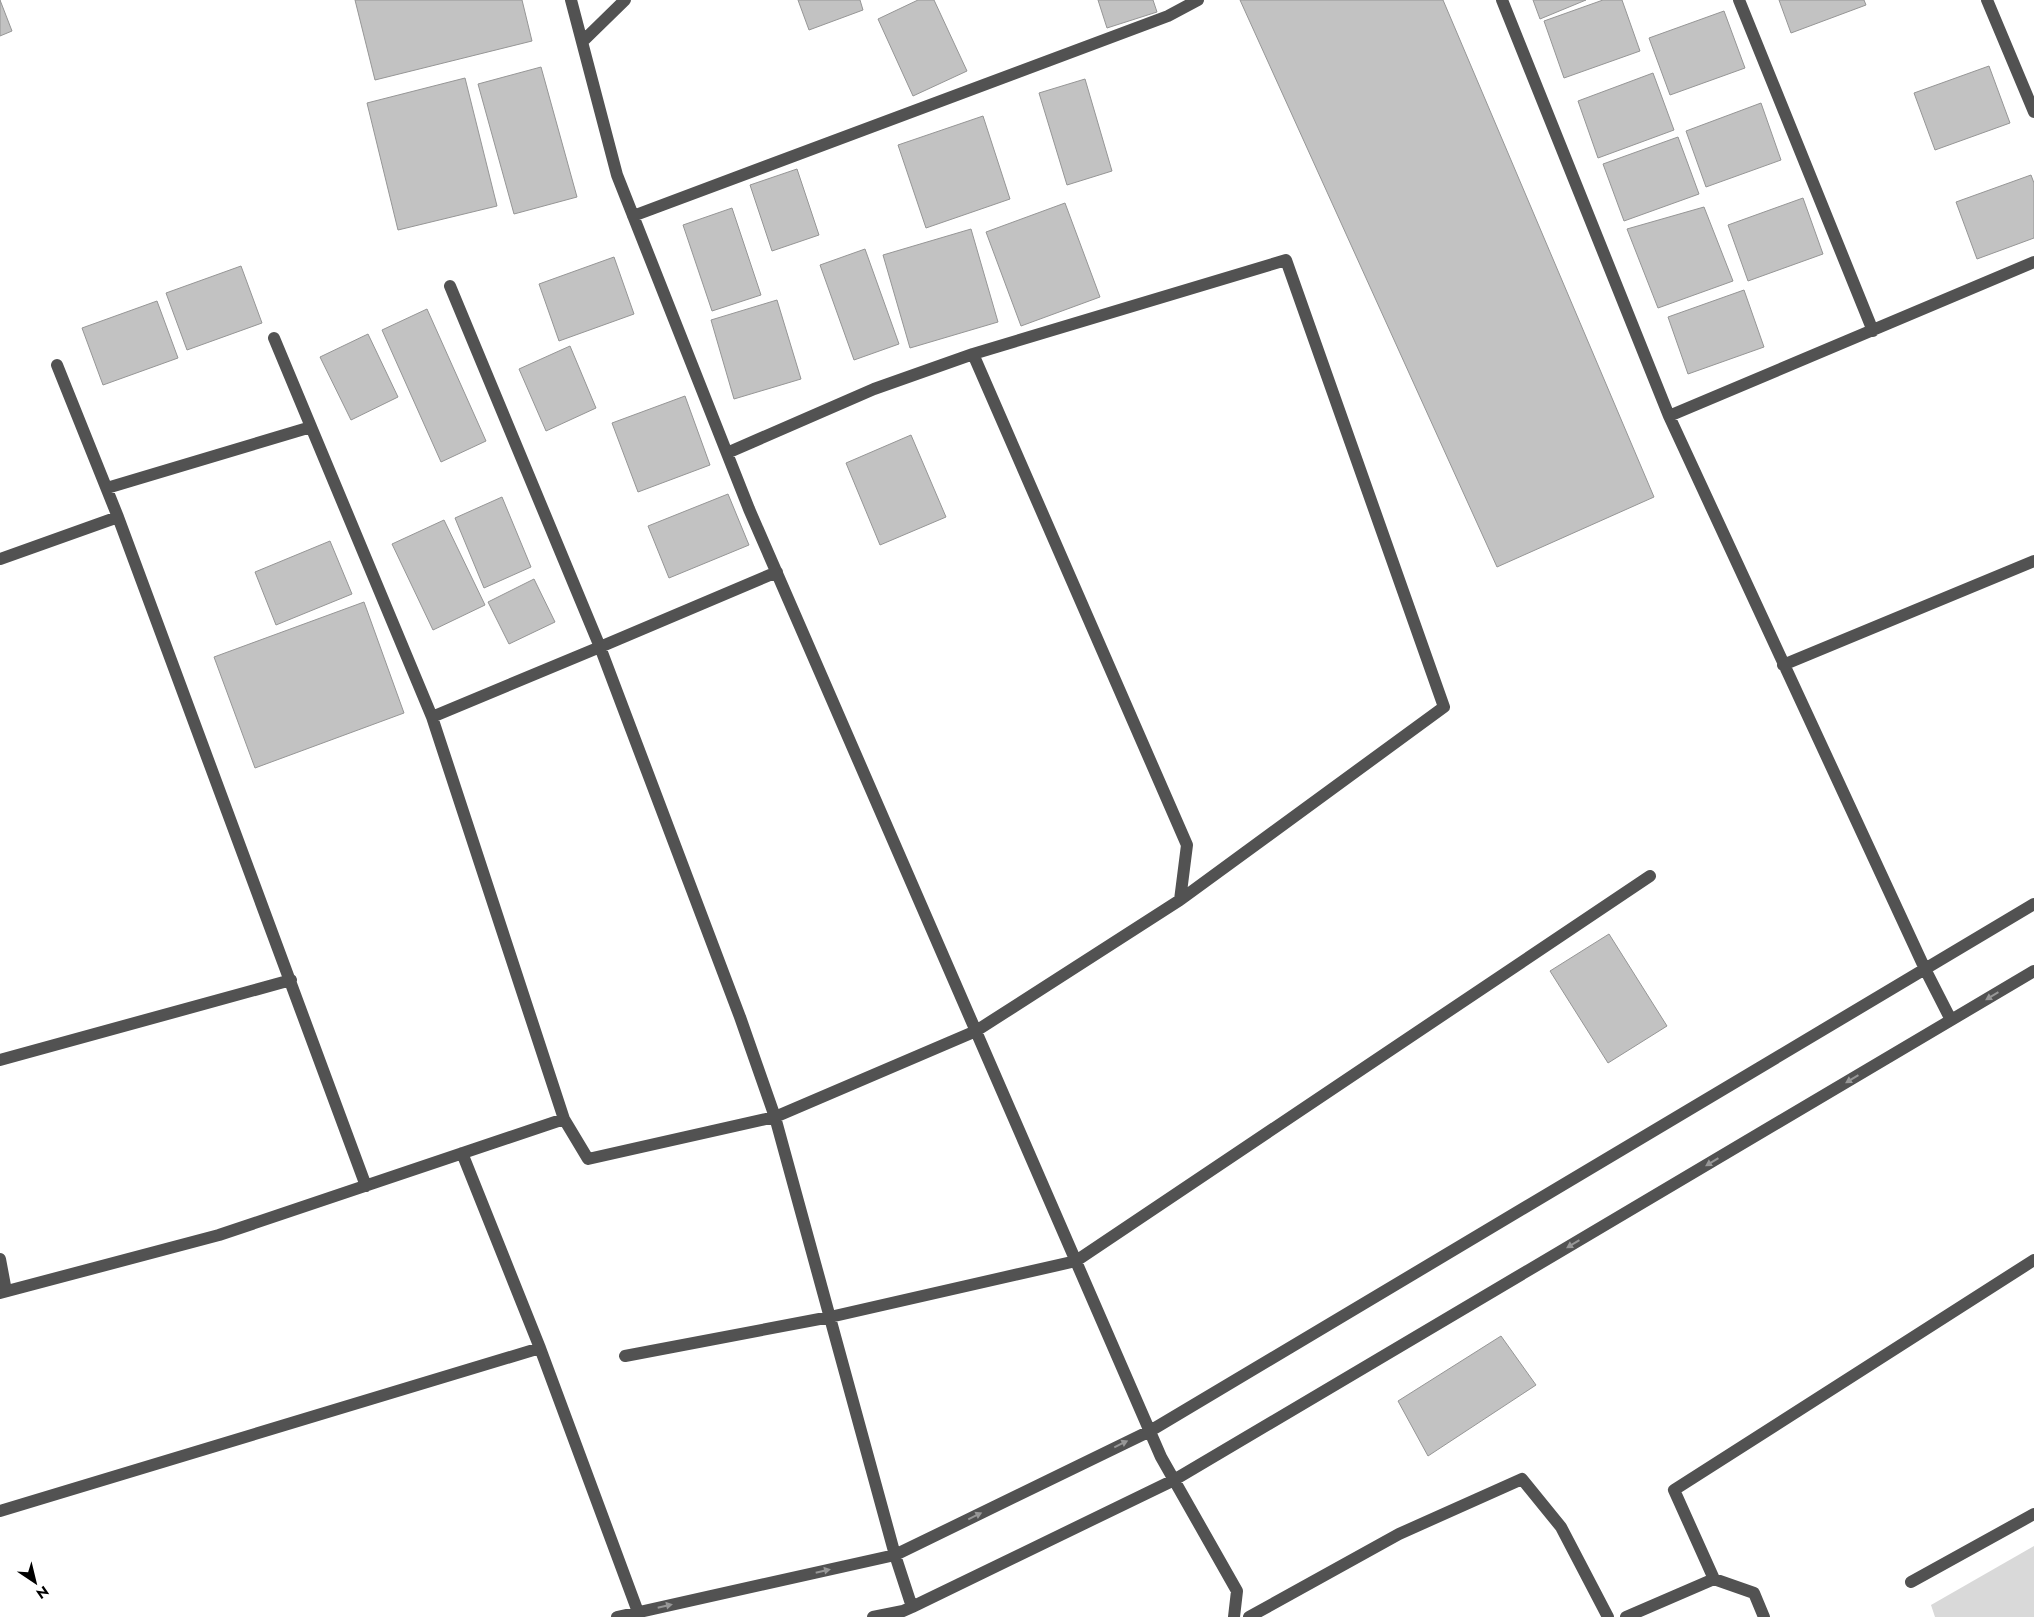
<svg xmlns="http://www.w3.org/2000/svg" width="2034" height="1617" viewBox="0 0 2034 1617" font-family="Jost,sans-serif">
<style>
.green{fill:#d9d9d9}
.building{fill:#c2c2c2;stroke:#969696}
.lines{fill:none;stroke-linecap:round;stroke-linejoin:round}
.minor{stroke:#525252;stroke-width:12}
.oneway{fill:#979797}
</style>
<rect width="100%" height="100%" fill="#fff"/>
<!-- green -->
<path class="green" d="M2034,1546V1617H1935L1931,1605Z"/>
<!-- building -->
<path class="building" d="M0,0L12,31L0,36Z
M355,0H522L532,41L375,80Z
M798,0H860L863,10L809,30Z
M918,0H934L967,71L913,96L878,19Z
M1098,0H1153L1157,12L1107,28Z
M1240,0H1443L1654,497L1497,567Z
M1533,0H1586L1540,19Z
M1603,0H1622L1640,51L1564,78L1544,21Z
M1779,0H1864L1866,5L1791,33Z
M1724,11L1745,68L1670,95L1649,38Z
M1989,66L2010,123L1935,150L1914,93Z
M541,67L577,197L514,214L478,84Z
M1653,73L1674,130L1598,158L1578,101Z
M465,78L497,206L398,230L367,103Z
M1085,79L1112,171L1067,185L1039,93Z
M1761,103L1781,160L1706,187L1686,131Z
M983,116L1010,199L926,228L898,145Z
M1678,137L1699,194L1624,221L1603,164Z
M797,169L819,235L772,251L750,185Z
M2031,175L2034,183V238L1977,259L1956,202Z
M1803,198L1823,254L1748,281L1728,225Z
M1065,203L1100,297L1021,326L986,232Z
M1704,207L1733,281L1658,308L1627,229Z
M732,208L761,295L712,311L683,225Z
M971,229L998,322L910,348L883,255Z
M865,249L899,344L854,360L820,265Z
M614,257L634,314L559,341L539,284Z
M241,266L262,323L187,350L166,293Z
M1744,290L1764,347L1688,374L1668,317Z
M777,300L801,379L734,399L711,320Z
M157,301L178,358L103,385L82,328Z
M427,309L486,441L441,462L382,330Z
M368,334L398,397L351,420L320,357Z
M570,346L596,408L546,431L519,369Z
M685,396L710,465L638,492L612,423Z
M911,435L946,517L880,545L846,463Z
M728,494L749,545L669,578L648,526Z
M502,497L531,567L484,588L455,518Z
M444,520L485,605L433,630L392,544Z
M330,541L352,594L276,625L255,572Z
M534,579L555,622L509,644L488,602Z
M364,602L404,713L255,768L214,657Z
M1609,934L1667,1026L1608,1063L1550,971Z
M1501,1336L1536,1385L1428,1456L1398,1401Z"/>
<g class="lines">
<!-- minor -->
<path class="minor" d="M571,0L617,175L749,509L1161,1457L1237,1591L1234,1617
M1502,0L1669,416L1925,969L1951,1020
M1739,0L1873,331
M1987,0L2034,112
M582,42L625,0
M633,216L1168,16L1198,0
M274,338L432,717L564,1119
M973,354L1286,260L1444,707L1180,900
M57,365L118,517
M1669,416L2034,262
M107,488L311,427
M0,559L118,517L366,1186
M777,572L600,647L740,1017L775,1117L895,1555L912,1607
M1783,665L2034,561
M432,717L600,647L450,286
M0,1060L291,980
M0,1259L6,1291
M0,1293L219,1235L564,1119L588,1159L775,1117L976,1031L1180,900L1187,845L973,354L874,389L727,453
M540,1348L638,1612
M625,1356L830,1317L1076,1261L1650,876
M0,1511L540,1348L462,1153
M1714,1579L1674,1490L2034,1260
M1911,1582L2034,1514
M617,1617L895,1555L1150,1431L2034,904
M873,1617L903,1611L912,1607L1174,1480L2034,971
M1249,1617L1399,1534L1522,1479L1561,1527L1608,1617
M1626,1617L1714,1579L1754,1593L1764,1617"/>
</g>
<!-- one-way arrows -->
<defs><path id="oneway-solid" d="M-6-.8H1V-3.2L6.5 0L1 3.2V.8H-6Z" transform="scale(1.25)"/></defs>
<g class="oneway">
<use href="#oneway-solid" transform="translate(1992 996) rotate(149)"/>
<use href="#oneway-solid" transform="translate(1852 1079) rotate(149)"/>
<use href="#oneway-solid" transform="translate(1712 1162) rotate(149)"/>
<use href="#oneway-solid" transform="translate(1573 1244) rotate(149)"/>
<use href="#oneway-solid" transform="translate(1121 1444) rotate(-26)"/>
<use href="#oneway-solid" transform="translate(975 1516) rotate(-26)"/>
<use href="#oneway-solid" transform="translate(823 1571) rotate(-13)"/>
<use href="#oneway-solid" transform="translate(665 1606) rotate(-13)"/>
</g>
<!-- north arrow -->
<g transform="translate(35 1582) rotate(145)" stroke="#ffffff" stroke-width="4" paint-order="stroke">
<path d="M0-4L9 19L0 12L-9 19Z" fill="#000000"/>
<text y="-8" font-size="14" font-weight="bold" text-anchor="middle" fill="#000000">N</text>
</g>
</svg>
